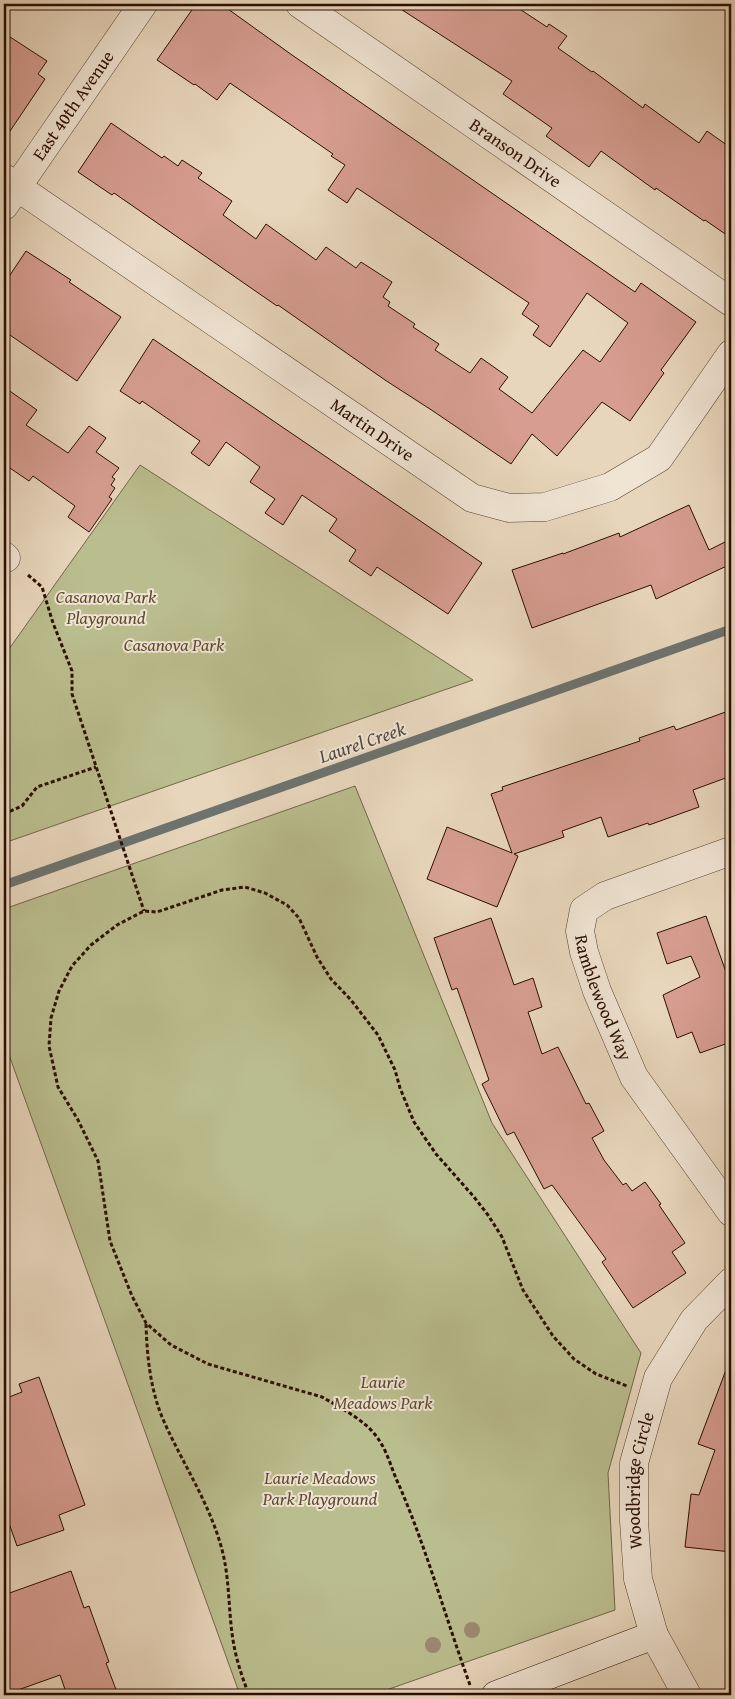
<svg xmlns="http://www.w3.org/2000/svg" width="735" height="1699" viewBox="0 0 735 1699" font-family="'Gentium Book Plus',serif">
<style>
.green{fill:#babd8e;stroke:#726648}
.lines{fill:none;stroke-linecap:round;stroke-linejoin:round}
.stream{stroke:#6d736f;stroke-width:9}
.building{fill:#d69d90;stroke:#2b0e02}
.street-casing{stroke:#5a4030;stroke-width:29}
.secondary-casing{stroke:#2b0e02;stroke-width:29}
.path{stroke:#2b0e02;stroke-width:3;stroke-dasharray:4 2.5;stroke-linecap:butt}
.street{stroke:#f0e4d3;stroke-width:28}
.secondary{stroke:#f0e4d3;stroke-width:28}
.tree{fill:#9c8a71}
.labels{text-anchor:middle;stroke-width:4;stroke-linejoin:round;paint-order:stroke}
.street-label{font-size:18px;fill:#2b0e02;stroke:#f0e4d3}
.park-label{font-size:18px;font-style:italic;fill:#5d4b33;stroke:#f0e4d3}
.water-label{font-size:19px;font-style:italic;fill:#524942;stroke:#f0e4d3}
</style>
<rect width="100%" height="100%" fill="#e8d6bc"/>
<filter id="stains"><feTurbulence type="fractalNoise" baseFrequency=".004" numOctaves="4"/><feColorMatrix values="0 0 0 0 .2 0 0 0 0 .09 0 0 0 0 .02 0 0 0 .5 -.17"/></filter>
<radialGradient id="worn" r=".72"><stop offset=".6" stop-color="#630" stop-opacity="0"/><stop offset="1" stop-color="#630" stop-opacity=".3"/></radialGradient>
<!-- green -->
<path class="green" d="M140,465L473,680L4,843V656Z
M355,786L492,1123L641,1353L608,1473L615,1610L372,1695H240L4,1041V909Z"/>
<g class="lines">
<!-- stream -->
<path class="stream" d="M4,885L731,629"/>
</g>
<!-- building -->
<path class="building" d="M196,4H221L292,55L635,292L641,283L696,322L661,370L664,373L630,421L602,402L557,456L532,434L511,464L433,411L385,380L278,305L277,306L114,193L112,195L78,172L111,123L162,158L164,156L178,166L182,160L202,173L198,178L232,201L223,215L256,239L266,224L316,260L326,247L356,268L361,262L392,282L383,297L390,302L388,306L415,324L413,327L439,344L435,350L470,373L481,358L508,377L499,389L532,413L583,350L600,362L628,323L587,293L550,347L533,335L539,326L522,314L529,303L357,188L347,203L328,190L345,165L331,156L333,154L230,83L217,100L195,84L194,85L157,60Z
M393,4H512L547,27L549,24L567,36L558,48L592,72L593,71L643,108L645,104L699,143L707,131L731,148V238L705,220L704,221L656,188L655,190L601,151L589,167L546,136L552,128L503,94L512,81Z
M4,33L47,61L38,74L45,79L4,140Z
M26,251L71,280L69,282L121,317L77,381L4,331V284Z
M153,339L482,563L448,614L377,567L371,576L349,561L356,550L329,531L337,519L302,495L283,525L265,513L275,499L250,482L260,467L226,442L209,466L191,453L200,441L142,401L140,404L120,391Z
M4,387L37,410L26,425L68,453L89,426L106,438L96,452L119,468L112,477L115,479L111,485L115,488L109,497L112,499L89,532L68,517L75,506L33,476L29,481L4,464Z
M689,505L709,550L731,539V564L656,599L651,585L532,628L512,570L563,553V554L619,533L620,537Z
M731,710V776L693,790L699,807L649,825L648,823L608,837L601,817L562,831L564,837L514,854L518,856L497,907L427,879L447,827L512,853L491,794L503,790L502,787L640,741L639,738L674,726L676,730Z
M706,916L731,986V1042L700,1053L692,1032L677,1038L663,995L700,977L691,956L667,964L657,933Z
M491,918L514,985L533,978L542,1007L528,1012L542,1054L558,1047L586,1104L589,1103L604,1131L592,1138L604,1160L623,1185L626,1183L632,1191L645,1182L661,1204L659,1205L685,1243L672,1252L686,1273L633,1308L602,1262L606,1259L552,1185L544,1189L514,1132L507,1135L482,1084L489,1080L457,988L452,990L434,938Z
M729,1362H731V1552L685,1547L691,1494L699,1495L715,1450L698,1444Z
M39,1377L85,1505L59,1515L64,1530L17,1546L4,1509V1399L22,1392L19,1384Z
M71,1571L84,1608L89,1606L109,1662L106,1663L118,1695H67L60,1675L4,1695V1595Z"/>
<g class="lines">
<defs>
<g id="street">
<path id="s1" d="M300,4L731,302"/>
<path id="s2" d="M4,178L472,498L509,508L545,507L610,487L659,458L731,354"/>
<path id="s3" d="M4,206L143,4"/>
<path d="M4,556L6,558"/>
<path id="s4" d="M731,851L605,896L584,910L580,931L584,952L597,991L634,1077L731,1212"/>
<path id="s5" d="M687,1695L654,1635L638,1579L634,1521V1463L658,1378L694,1320L731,1282"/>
</g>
<path id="secondary" d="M496,1695L654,1635"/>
</defs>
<!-- street casing -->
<use href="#street" class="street-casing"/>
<!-- secondary casing -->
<use href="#secondary" class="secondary-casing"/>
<!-- path -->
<path class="path" d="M28,575L42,587L53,623L72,671V694L144,911
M4,814L22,806L37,787L96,767
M146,1324C147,1356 150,1387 162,1417C181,1461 208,1500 221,1546C230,1577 228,1609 233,1640C236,1659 242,1677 249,1695
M470,1685C446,1619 427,1550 399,1485C392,1471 388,1453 379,1440C367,1421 341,1408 322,1397L208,1364L171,1345L146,1323L132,1296L110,1241L98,1161L78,1120L58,1087L49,1046L51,1018L59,991L72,966L91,945L117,925L144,911L157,912L222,890L245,887L265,893L287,905L299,918L317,957L331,979L351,1000L378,1035L395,1070L400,1088L414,1122L436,1154L474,1197L488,1215L502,1237L523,1290L553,1336L574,1359L596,1374L627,1386"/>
<!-- street -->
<use href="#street" class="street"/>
<!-- secondary -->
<use href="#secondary" class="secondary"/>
</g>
<!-- trees -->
<g class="tree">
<circle cx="472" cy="1630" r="8"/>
<circle cx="433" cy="1645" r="8"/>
</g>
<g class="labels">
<!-- street labels -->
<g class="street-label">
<text dy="6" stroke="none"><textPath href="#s3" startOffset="122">East 40th Avenue</textPath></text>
<text dy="6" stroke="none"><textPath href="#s1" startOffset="262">Branson Drive</textPath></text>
<text dy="6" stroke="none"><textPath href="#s2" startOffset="446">Martin Drive</textPath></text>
<text dy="6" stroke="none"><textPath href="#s4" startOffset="251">Ramblewood Way</textPath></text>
<text dy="6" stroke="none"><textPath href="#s5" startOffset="226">Woodbridge Circle</textPath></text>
</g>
<!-- park labels -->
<g class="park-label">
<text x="106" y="603">Casanova Park<tspan x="106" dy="21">Playground</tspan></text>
<text x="174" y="651">Casanova Park</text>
<text x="383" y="1388">Laurie<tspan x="383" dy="21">Meadows Park</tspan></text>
<text x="320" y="1484">Laurie Meadows<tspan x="320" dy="21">Park Playground</tspan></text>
</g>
<!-- water labels -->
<g class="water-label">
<text transform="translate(362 742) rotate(-19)" y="7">Laurel Creek</text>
</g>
</g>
<!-- margin -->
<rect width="735" height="1699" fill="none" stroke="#e8d6bc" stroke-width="20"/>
<rect x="5" y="5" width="725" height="1689" fill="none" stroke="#2b0e02" stroke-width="2.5"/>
<rect x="10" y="10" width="715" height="1679" fill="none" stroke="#2b0e02"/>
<rect width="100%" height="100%" filter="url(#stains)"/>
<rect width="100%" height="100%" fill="url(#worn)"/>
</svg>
